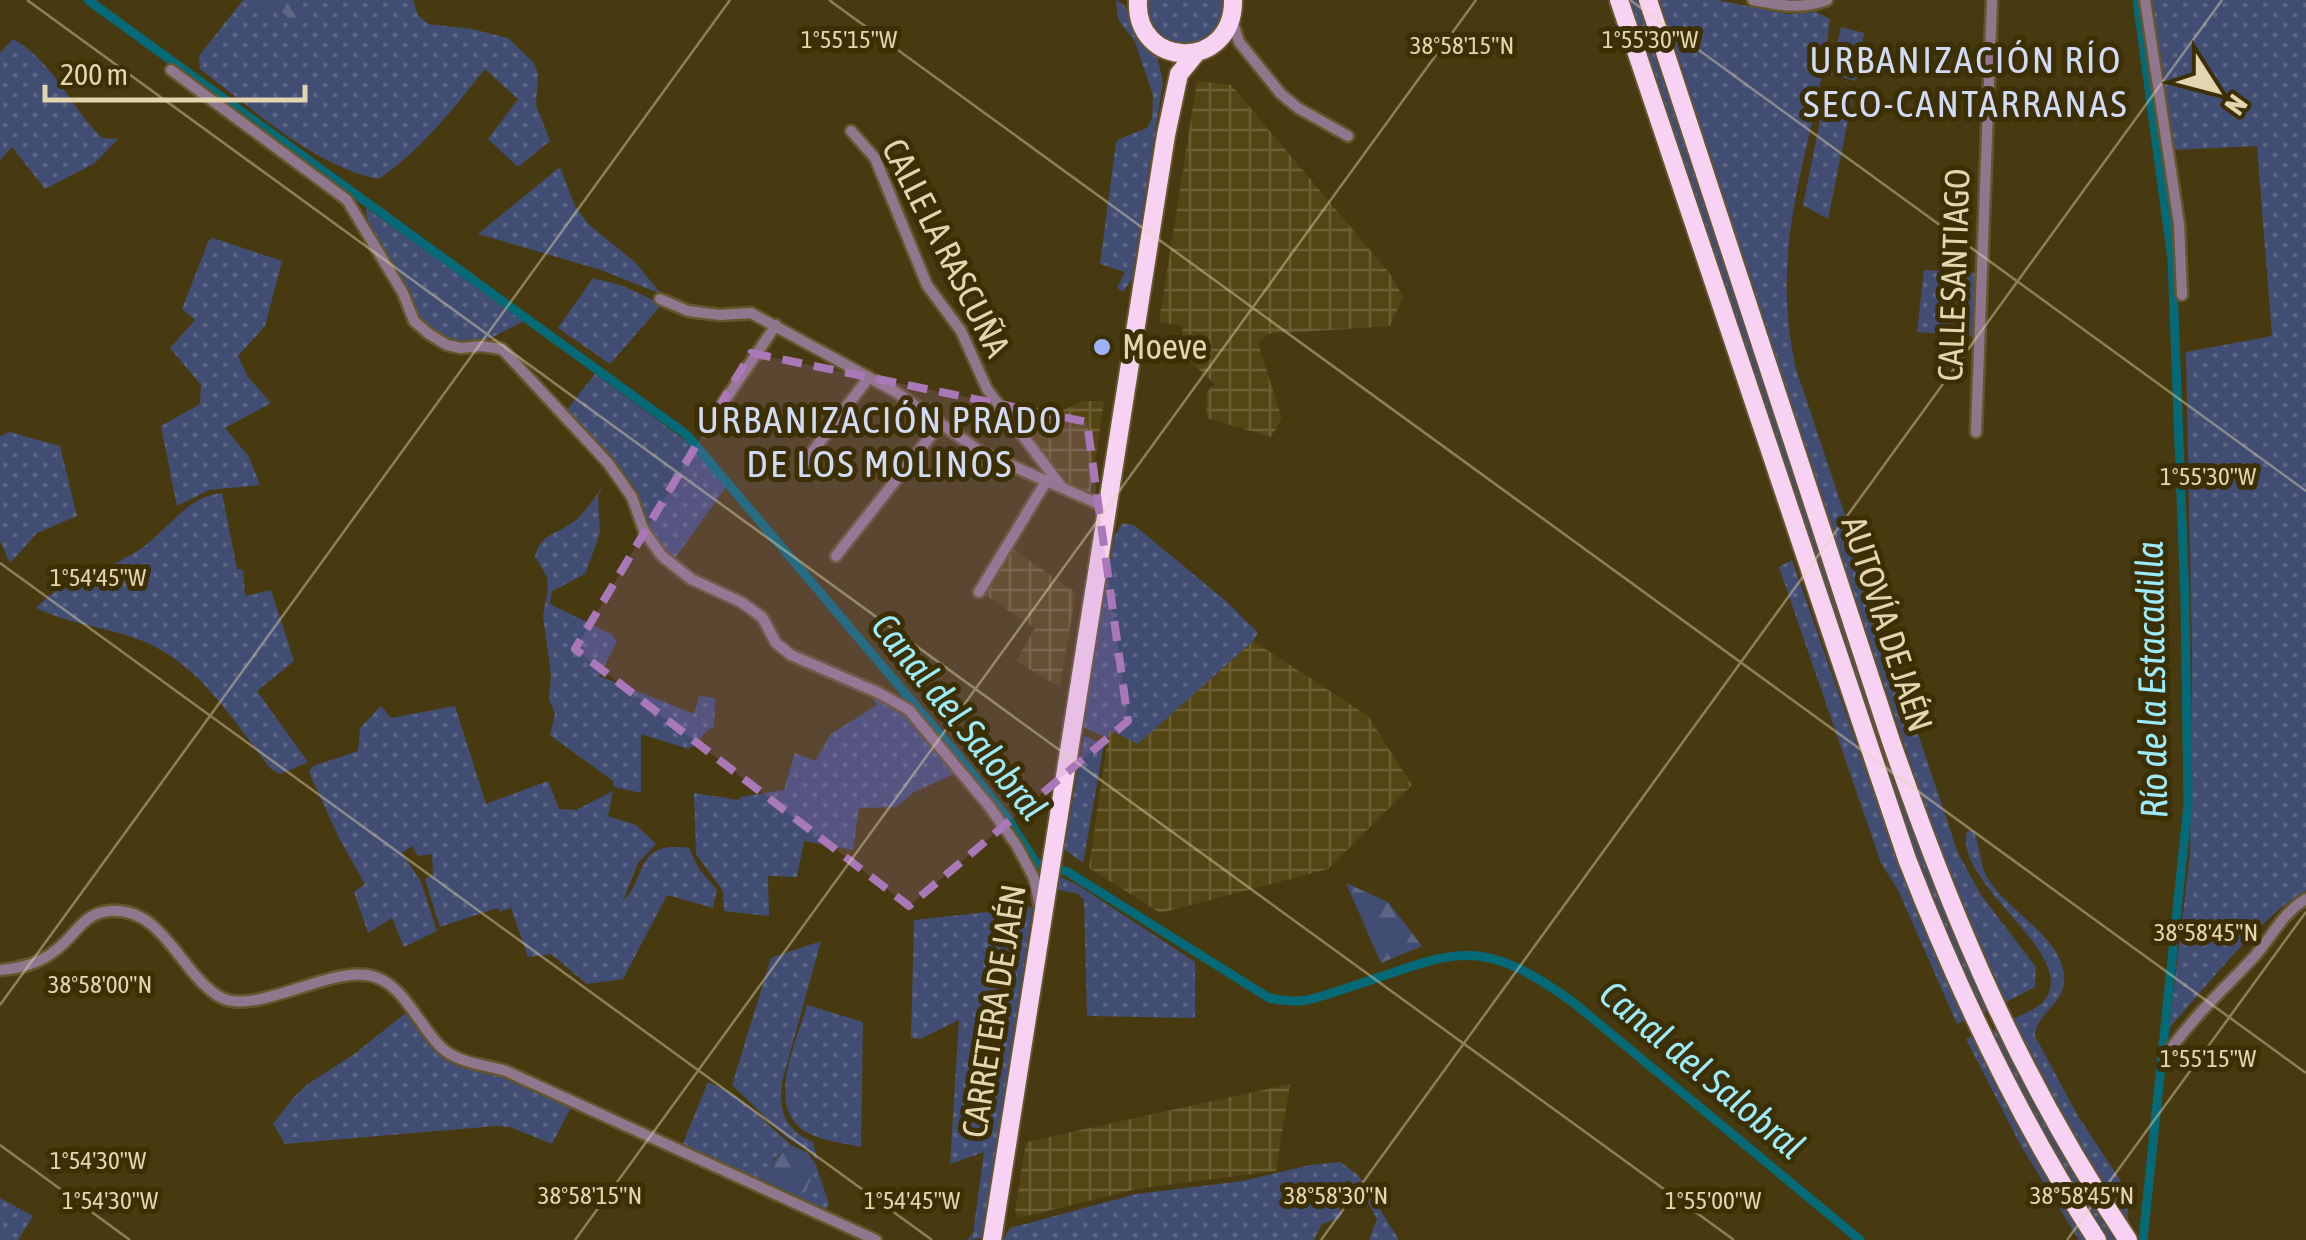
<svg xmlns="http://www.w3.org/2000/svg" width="2306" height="1240" viewBox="0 0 2306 1240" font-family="'Asap Condensed',sans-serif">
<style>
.industrial{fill:url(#industrial-grid)}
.grass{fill:url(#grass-dots)}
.forest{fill:url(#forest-firs)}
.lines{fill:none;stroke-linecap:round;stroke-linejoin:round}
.canal{stroke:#046a77;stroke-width:9}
.street-casing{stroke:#64562d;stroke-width:15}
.highway-casing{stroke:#64562d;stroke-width:22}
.street{stroke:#91778e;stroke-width:10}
.highway{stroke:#f8d2f3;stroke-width:18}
.marked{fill:#aa78b8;fill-opacity:0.2;stroke:#aa78b8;stroke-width:8;stroke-dasharray:20 12;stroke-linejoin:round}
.ticks{fill:none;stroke:#e3d5b0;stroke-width:2.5;stroke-opacity:0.45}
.poi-dot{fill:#9db4fd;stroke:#3d2f04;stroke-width:4}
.labels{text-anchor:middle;stroke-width:10;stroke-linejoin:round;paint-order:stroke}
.street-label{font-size:35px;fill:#e3d5b0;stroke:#3d2f04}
.poi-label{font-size:35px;fill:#e3d5b0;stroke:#3d2f04;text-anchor:start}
.neighbourhood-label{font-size:38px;letter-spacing:2.5px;fill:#d1dbf7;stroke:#3d2f04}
.water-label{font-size:38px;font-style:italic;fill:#9cebfa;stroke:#3d2f04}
.ticks-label{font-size:25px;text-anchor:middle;fill:#e3d5b0;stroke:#3d2f04;stroke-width:10;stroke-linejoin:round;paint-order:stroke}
</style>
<defs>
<pattern id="industrial-grid" width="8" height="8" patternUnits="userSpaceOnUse" patternTransform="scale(2.5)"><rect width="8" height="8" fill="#544515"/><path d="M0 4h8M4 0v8" fill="none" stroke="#6c5f34"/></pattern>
<pattern id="grass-dots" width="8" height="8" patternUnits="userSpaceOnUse" patternTransform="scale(2.5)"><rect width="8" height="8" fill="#424d73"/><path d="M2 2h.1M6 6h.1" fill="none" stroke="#5d6684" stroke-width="1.8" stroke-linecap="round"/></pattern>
<pattern id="forest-firs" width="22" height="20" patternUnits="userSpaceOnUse" patternTransform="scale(2.5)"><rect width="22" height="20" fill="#424d73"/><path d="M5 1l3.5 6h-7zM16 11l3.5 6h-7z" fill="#5d6684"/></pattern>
</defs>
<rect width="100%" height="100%" fill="#483a10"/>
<!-- industrial -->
<path class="industrial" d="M1197,81L1231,85L1390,274L1403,297L1390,326L1268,334L1258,343L1282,419L1271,437L1207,418L1206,393L1215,384L1180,352L1183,326L1159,322Z
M1084,401H1104L1090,496L1063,483L1021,429Z
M1010,547L1076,593L1060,687L1016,661L1035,628L982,593Z
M1253,641L1368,716L1412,785L1328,869L1160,913L1089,868L1109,730L1138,743Z
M1290,1084L1276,1171L1136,1189L1019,1218L1015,1212L1026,1142Z"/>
<!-- grass -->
<path class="grass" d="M243,0H255L263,6L282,11L296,24L302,19V0H413L418,15L428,24L472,29L508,38L534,63L538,74L536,105L550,141L518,167L488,139L518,99L485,69C452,110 422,149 379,179C315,167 252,108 200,69L199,56Z
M1116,0L1124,5L1142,40L1157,56L1163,82L1132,279L1123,292L1117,288L1125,272L1100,264L1116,143L1119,139L1147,128L1152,118L1153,95L1135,42L1118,19Z
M1143,0H1226L1221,27L1199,45L1171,46L1150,30Z
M1624,0H1640L1991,1010L1977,1016L1926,896Z
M1654,0H1717L1788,14L1816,12L1830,19C1817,146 1766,235 1796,369L1958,853L1981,895L2036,967L2035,987L2006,1002L1960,900L1925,806Z
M2152,0H2306V891C2266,910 2202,992 2169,1028L2190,856L2192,654L2186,352L2272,336L2257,146L2172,150Z
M1841,27L1864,33L1856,81L1830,74Z
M13,39C54,62 70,107 102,138L118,139L95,163L45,189L12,147L0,160V53Z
M1827,87L1854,91L1828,219L1803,205Z
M560,167L575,206L589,225L635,262L661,294L601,270L478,234Z
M366,208L524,321C502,332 484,345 459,344C445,343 427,331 418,321C406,308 364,224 366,208Z
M213,238L282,261L265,326L238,356L248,377L271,403L225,428L249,457L260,485L209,490L177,506L161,426L200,404L201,385L170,348L195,320L182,309L209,240Z
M1924,270L1976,273L1974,336L1917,332Z
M593,278L623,286L662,304L610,364L558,328Z
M595,374L686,441L726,487L673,561L648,534L633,489L566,411Z
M10,432L60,446L77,516L37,533L10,563L0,541V436Z
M603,486L598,496L600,533L587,569L585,574L552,591L550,604L611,634L617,642L599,676L694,714L699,696L715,698L714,727C702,731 700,744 688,749L641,734V793L614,787L613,781L550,735L555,714L549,699L551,675L543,616L548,587L547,577L535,556C542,531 561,534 577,519C587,510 595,497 603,486Z
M222,493L237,569L243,570L245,596L271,590L294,661L257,691L308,762L281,774L271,769C233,721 200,663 140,640C106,627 69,624 36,608C67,575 103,574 139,550C168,531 185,497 222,493Z
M1122,523L1134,525L1227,602L1258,633L1253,641L1138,744L1110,730L1108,738L1082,727L1114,538Z
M1792,560L1895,854L1965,1020L1957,1024L1899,892L1881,863L1779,567Z
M870,694L906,711L954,770V774L914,792L896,807L859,808L853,850L804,841L797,877L768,876L769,916L724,911L723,891L696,854L694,793L739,800L740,797L784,790L795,753L815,761L831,734L877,705Z
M381,706L391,718L455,706L486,804L548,781L559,809L576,810L613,791L608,816L636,825L656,844L638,863L623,901C648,877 634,840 689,848L699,869L717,890L713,908L667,895L623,979L587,984L551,954L528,957L511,908L500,912L497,908L440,927L425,879L433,875L432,854L418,856L412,846L402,853L421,882L437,931L404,947L392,918L368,933L354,892L365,884L339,838L309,772L313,766L358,751L360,728Z
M1084,736L1104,744L1083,863L1064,849Z
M1967,831H1973C1981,845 1979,863 1987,877C2005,910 2069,941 2064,983C2061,1006 2036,1014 2035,1036L2078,1116L2128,1192V1221L2079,1144L2013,1019C2021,1015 2034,1010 2041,1004C2088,958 1952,886 1967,831Z
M1056,875L1076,884L1195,962V1018L1087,1016L1084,900L1079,894L1054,889Z
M1033,907L982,1238L967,1240L973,1234L984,1152L950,1164L959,1020L920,1039L911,1038L914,920Z
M821,941L782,1082C779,1111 784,1129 813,1142L818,1162L811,1152L786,1137L732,1085L771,958Z
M807,1005L863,1022L861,1147C843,1143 822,1141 806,1132C764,1106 797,1042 807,1005Z
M407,1012L413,1015L437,1047L572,1105L552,1144L510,1127L496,1126L285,1144L273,1124L294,1097L308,1084L353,1055Z
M1999,1028L2121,1240H2104L1986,1034Z
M1972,1036L2042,1167L2088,1240H2079L2021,1146L1966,1039Z
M708,1082C744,1096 763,1121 791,1145L772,1160V1188L681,1148Z
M1340,1162L1358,1175L1399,1240H1369L1377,1219L1363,1193L1349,1180L1340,1185L1335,1200L1342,1214L1339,1218L1322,1224L1314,1240H1003L1010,1228L1136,1194L1243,1181L1310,1165Z
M816,1165L829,1204L825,1211L802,1202Z
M0,1198L33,1216L18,1240H0Z"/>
<!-- forest -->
<path class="forest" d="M255,0H302V19L296,24L281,11L263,6Z
M1346,883L1388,902L1422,946L1381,963Z
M791,1145L808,1153L816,1165L802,1202L772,1188L768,1180L771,1174L769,1164Z"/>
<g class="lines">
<!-- canal -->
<path class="canal" d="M88,0L687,435L960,758L1008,819L1036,863L1068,872L1269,998C1303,1005 1313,999 1344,989C1452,955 1473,929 1574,1003L1860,1240
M2137,0L2172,259L2185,600L2188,804L2143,1240"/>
<defs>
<path id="street" d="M1753,0C1778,5 1803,10 1827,0
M2145,0L2179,224L2182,295
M1232,20L1239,42L1281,94L1298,108L1348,136
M171,70L347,200L403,293L414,321L429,334L447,345L461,348L481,346L502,349L608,463L632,497L644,531L662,556L691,579L741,602L762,617L776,643L791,655L879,693L909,710L989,806L1017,846L1034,878L1040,906
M851,131L875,158L927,285L961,331L987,389L1061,486
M660,299L688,311L720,315L751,313L896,392L981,452L1108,508
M723,403L776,325
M1976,432L1992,0
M801,467L869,377
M836,556L940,424
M979,592L1047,480
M0,970C21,968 39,964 56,950C75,936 84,912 110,911C164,907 180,974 220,997C253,1016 325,969 367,975C403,980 418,1026 442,1048C458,1063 486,1065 506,1071L876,1240
M2170,1050C2195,1015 2225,988 2254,957C2272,937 2283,912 2306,899"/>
<path id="highway" d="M1138,0C1134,70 1234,72 1233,0
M1619,0L1907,859C1959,993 2019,1120 2097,1240
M1648,0L1891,741C1954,922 2020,1080 2128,1240
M992,1240L1166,135L1179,74L1197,52"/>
</defs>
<!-- street casing -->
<use href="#street" class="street-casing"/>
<!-- highway casing -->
<use href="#highway" class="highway-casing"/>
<!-- street -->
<use href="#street" class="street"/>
<!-- highway -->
<use href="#highway" class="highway"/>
</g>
<!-- marked area -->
<path class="marked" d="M751,353L1087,422L1128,721L909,906L575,649Z"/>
<!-- ticks -->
<path class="ticks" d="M27,0L1734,1240M829,0L2306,1073M1630,0L2306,491M0,563L932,1240M0,1005L730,0M0,1145L130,1240M575,1240L1476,0M1321,1240L2222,0M2067,1240L2306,912"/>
<!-- markers -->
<circle class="poi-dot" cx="1102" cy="347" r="10"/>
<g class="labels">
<!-- street labels -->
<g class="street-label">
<text transform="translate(946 248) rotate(63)" y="12">CALLE LA RASCUÑA</text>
<text transform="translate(1954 275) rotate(-88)" y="12">CALLE SANTIAGO</text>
<text transform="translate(1887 624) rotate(72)" y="12">AUTOVÍA DE JAÉN</text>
<text transform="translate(994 1011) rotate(-81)" y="12">CARRETERA DE JAÉN</text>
</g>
<!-- poi labels -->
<g class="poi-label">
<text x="1122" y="359">Moeve</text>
</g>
<!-- neighbourhood labels -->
<g class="neighbourhood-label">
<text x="1966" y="73">URBANIZACIÓN RÍO<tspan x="1966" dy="44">SECO-CANTARRANAS</tspan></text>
<text x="880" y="433">URBANIZACIÓN PRADO<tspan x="880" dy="44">DE LOS MOLINOS</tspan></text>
</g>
<!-- water labels -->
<g class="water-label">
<text transform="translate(2152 680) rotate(-91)" y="13">Río de la Estacadilla</text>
<text transform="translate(959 717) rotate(51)" y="13">Canal del Salobral</text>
<text transform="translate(1702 1070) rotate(40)" y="13">Canal del Salobral</text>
</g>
</g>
<g class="ticks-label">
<text x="1650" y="48">1°55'30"W</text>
<text x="849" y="48">1°55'15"W</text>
<text x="1462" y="54">38°58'15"N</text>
<text x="2208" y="485">1°55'30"W</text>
<text x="98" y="586">1°54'45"W</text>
<text x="2206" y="941">38°58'45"N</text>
<text x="100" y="993">38°58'00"N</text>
<text x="2208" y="1067">1°55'15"W</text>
<text x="98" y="1169">1°54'30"W</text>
<text x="590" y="1204">38°58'15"N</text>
<text x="1336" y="1204">38°58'30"N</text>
<text x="2082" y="1204">38°58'45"N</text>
<text x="110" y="1209">1°54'30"W</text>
<text x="912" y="1209">1°54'45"W</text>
<text x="1713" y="1209">1°55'00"W</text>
</g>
<!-- north arrow -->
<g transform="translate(2216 90) rotate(126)" stroke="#3d2f04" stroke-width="8" paint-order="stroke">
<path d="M0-8L18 38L0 25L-18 38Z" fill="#e3d5b0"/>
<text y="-15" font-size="28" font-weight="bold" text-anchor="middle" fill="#e3d5b0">N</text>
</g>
<!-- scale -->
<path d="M45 85v15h260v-15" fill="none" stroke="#e3d5b0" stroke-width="5"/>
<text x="60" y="85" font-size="30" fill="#e3d5b0" stroke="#3d2f04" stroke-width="8" paint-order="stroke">200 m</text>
</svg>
